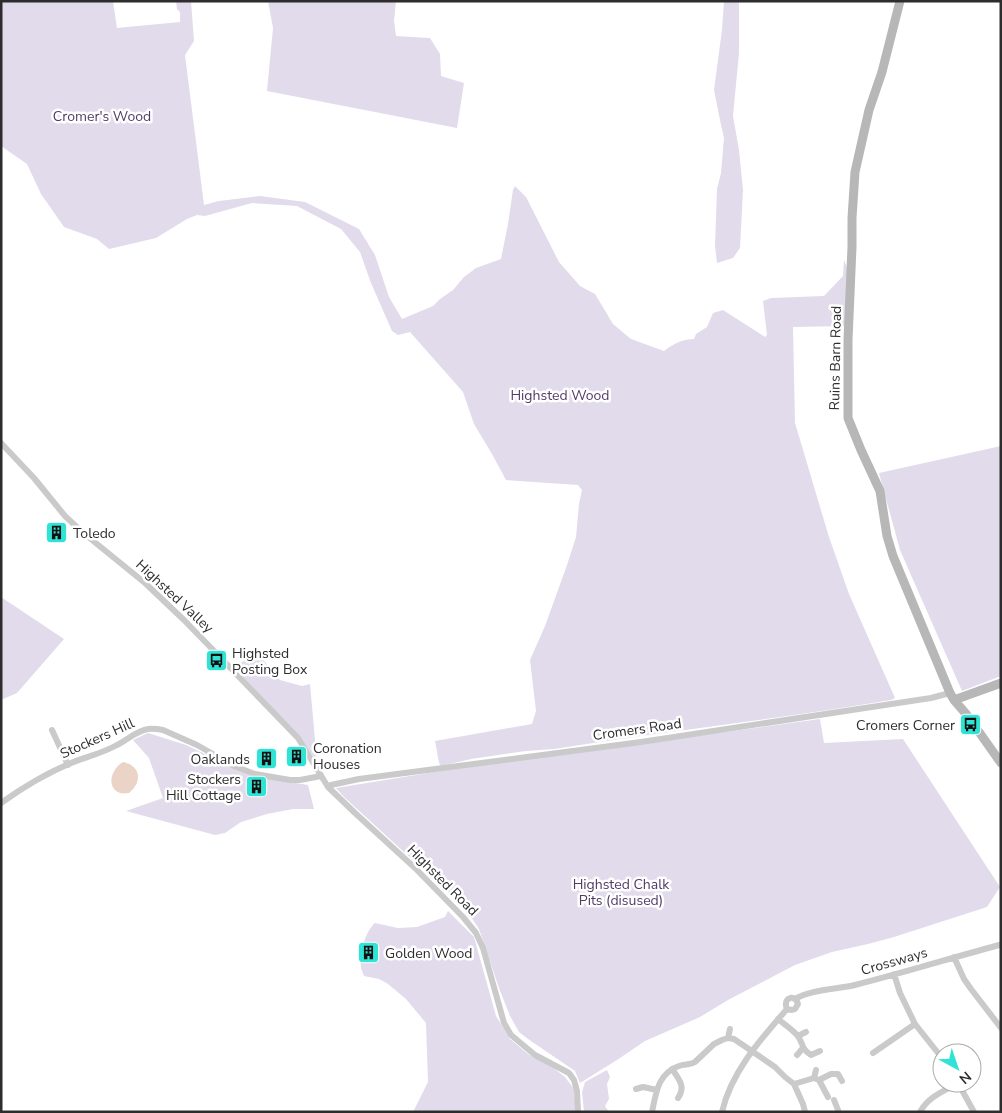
<svg xmlns="http://www.w3.org/2000/svg" width="1002" height="1113" viewBox="0 0 1002 1113" font-family="'Nunito Sans',sans-serif">
<style>
.green{fill:#e2dbeb;fill-rule:evenodd}
.water{fill:#ebd4c7}
.lines{fill:none;stroke-linecap:round;stroke-linejoin:round}
.street{stroke:#cacaca;stroke-width:6}
.secondary{stroke:#b7b7b7;stroke-width:9}
.labels{text-anchor:middle;stroke-width:5;stroke-linejoin:round;paint-order:stroke}
.park-label{font-size:14px;fill:#533b68;stroke:#fff}
.street-label{font-size:14px;fill:#2d2d2d;stroke:#fff}
.poi-label{font-size:14px;fill:#2d2d2d;stroke:#fff;text-anchor:start}
</style>
<rect width="100%" height="100%" fill="#fff"/>
<!-- green -->
<path class="green" d="M1,1H113L117,28L180,22V12L177,9L176,1H191L194,41L185,55L204,205L219,201L260,196L305,202L359,229L375,255L389,297L402,319L433,306L440,299L453,290L464,277L476,268L501,259L508,224L513,190L515,186L526,197L559,262L580,286L595,294L613,324L631,339L664,351C673,344 682,339 694,339L696,334L707,327L713,313L723,310L765,337L767,335L763,301L771,298L824,296L843,276L844,260L848,270L846,326L793,327L795,423L829,537L849,594L895,698L891,700C779,719 666,731 554,749L526,751L471,759L441,766L439,763L435,741L532,724L536,711L530,660L545,626L567,565L576,537L579,504L582,490L578,485L506,480L492,454L474,424L463,392L410,332L398,335L392,331L371,283L360,252L341,229L297,206L252,203L205,216L197,215L187,219L156,238L109,249L97,239L64,227L41,194L27,164L1,146Z
M268,1H396L394,21L396,36L430,38L440,54L441,76L464,83L457,128L267,91L273,28Z
M724,1H739V53L733,116L739,150L743,190L740,248L733,258L717,263L715,246L717,189L721,173L724,138L721,125L714,90L722,30Z
M1001,446V676L962,691L900,550L879,473Z
M1,597L64,639L17,693L1,700Z
M259,655L280,680L302,686L310,684L317,762L300,737L235,668L237,664Z
M820,719L824,743L903,739L1000,887L987,907L894,937L868,944L832,952L795,965L728,1000L700,1017L645,1041L617,1060L580,1083L575,1071L528,1039L519,1032L510,1016L499,988L479,929L465,908L344,797L336,788L441,771Z
M148,733L186,745L252,776L308,785L314,809H293L267,814L241,822L225,833L215,835L126,811L163,798L149,758L133,740ZM253,782L262,783L261,793L251,791Z
M448,911L474,937L496,1016L510,1039L528,1054L551,1066L565,1077L574,1089L576,1112H413L428,1082L426,1023L406,999L388,984L379,979L364,976C363,973 362,971 361,968C359,956 365,931 375,923L398,928L417,927L445,917Z
M607,1070L610,1077L607,1084L609,1099L605,1106L609,1112H584L582,1092L585,1082Z"/>
<!-- water -->
<path class="water" d="M123,762C142,766 142,783 129,793C126,793 123,794 120,793C105,787 112,768 123,762Z"/>
<g class="lines">
<!-- street -->
<path class="street" d="M1,443L34,478L65,516L81,531L145,583L184,620L217,654L298,738L328,787L355,813L415,868L463,917L476,933L483,948L504,1023L511,1035L535,1055L569,1073L574,1080L577,1091L578,1112
M52,730L68,765
M328,787L331,785L359,779L641,742L931,698L950,693
M1,803C22,788 47,773 71,763C86,757 103,753 117,745C127,740 136,731 148,729C153,728 158,729 163,730L197,745L234,766L255,774L290,780H300L321,776
M954,957L964,979L971,989L1001,1028
M894,974L900,993L915,1024L942,1058
M795,999C809,990 838,989 855,985C903,973 951,958 999,945
M778,1019C784,1024 792,1029 797,1035C804,1043 800,1048 811,1055L820,1051
M798,1036L806,1032
M728,1038L730,1029
M873,1053L915,1024
M797,1055L803,1048
M672,1069C679,1079 686,1087 678,1098
M814,1078L816,1070
M819,1080L831,1074H838L842,1081
M958,1083L974,1112
M794,1084L814,1078L819,1080L828,1097
M794,1084L803,1104L805,1112
M636,1089L643,1087L657,1090
M834,1100L838,1110
M652,1112C656,1093 658,1073 679,1066C685,1064 690,1065 695,1062L714,1044L722,1040L728,1038L734,1039L775,1067L785,1077L794,1084
M722,1112C731,1072 761,1039 787,1009C782,998 795,993 798,1004L795,1009L792,1010L787,1009
M920,1112C928,1097 944,1091 958,1083"/>
<!-- secondary -->
<path class="secondary" d="M900,1L882,72L869,110L855,172L852,218V247L848,340V418L861,450L880,491L887,536L893,556L950,693L954,700L967,715L1001,763
M954,700L1001,683"/>
</g>
<!-- icons -->
<defs>
<symbol id="building-square" viewBox="-11 -11 22 22"><rect x="-9" y="-9" width="18" height="18" rx="4" fill="#30e3d5" stroke="#fff"/><path d="M-4-6H4V6H1V3H-1V6H-4ZM-2.5-4.3h1.7v1.8h-1.7ZM.8-4.3h1.7v1.8H.8ZM-2.5-1h1.7V.8h-1.7ZM.8-1h1.7V.8H.8Z" fill="#111"/></symbol>
<symbol id="bus-square" viewBox="-11 -11 22 22"><rect x="-9" y="-9" width="18" height="18" rx="4" fill="#30e3d5" stroke="#fff"/><path d="M-5-6H5V4H4V6H2V4H-2V6H-4V4H-5ZM-3.5-4V0h7V-4ZM-3.5 1.2v1.5H-2V1.2ZM2 1.2v1.5H3.5V1.2Z" fill="#111"/></symbol>
</defs>
<g fill-rule="evenodd">
<use href="#building-square" x="44" y="520" width="25" height="25"/>
<use href="#bus-square" x="204" y="648" width="25" height="25"/>
<use href="#bus-square" x="958" y="712" width="25" height="25"/>
<use href="#building-square" x="284" y="744" width="25" height="25"/>
<use href="#building-square" x="254" y="746" width="25" height="25"/>
<use href="#building-square" x="244" y="774" width="25" height="25"/>
<use href="#building-square" x="356" y="940" width="25" height="25"/>
</g>
<g class="labels">
<!-- park labels -->
<g class="park-label">
<text x="102" y="121">Cromer's Wood</text>
<text x="560" y="400">Highsted Wood</text>
<text x="621" y="889">Highsted Chalk<tspan x="621" dy="16">Pits (disused)</tspan></text>
</g>
<!-- street labels -->
<g class="street-label">
<text transform="translate(835 358) rotate(-89)" y="5">Ruins Barn Road</text>
<text transform="translate(175 596) rotate(43)" y="5">Highsted Valley</text>
<text transform="translate(637 729) rotate(-8)" y="5">Cromers Road</text>
<text transform="translate(97 738) rotate(-24)" y="5">Stockers Hill</text>
<text transform="translate(443 880) rotate(45)" y="5">Highsted Road</text>
<text transform="translate(894 961) rotate(-16)" y="5">Crossways</text>
</g>
<!-- poi labels -->
<g class="poi-label">
<text x="73" y="538">Toledo</text>
<text x="232" y="658">Highsted<tspan x="232" dy="16">Posting Box</tspan></text>
<text x="955" y="730" text-anchor="end">Cromers Corner</text>
<text x="313" y="753">Coronation<tspan x="313" dy="16">Houses</tspan></text>
<text x="250" y="764" text-anchor="end">Oaklands</text>
<text x="241" y="784" text-anchor="end">Stockers<tspan x="241" dy="16">Hill Cottage</tspan></text>
<text x="385" y="958">Golden Wood</text>
</g>
</g>
<!-- border -->
<rect width="1002" height="1113" fill="none" stroke="#2d2d2d" stroke-width="5"/>
<!-- north arrow -->
<g transform="translate(957 1068) rotate(140)"><circle r="24" fill="#ffffff" stroke="#ababab"/>
<path d="M0-4L9 19L0 12L-9 19Z" fill="#30e3d5"/>
<text y="-8" font-size="14" font-weight="bold" text-anchor="middle" fill="#2d2d2d">N</text>
</g>
</svg>
